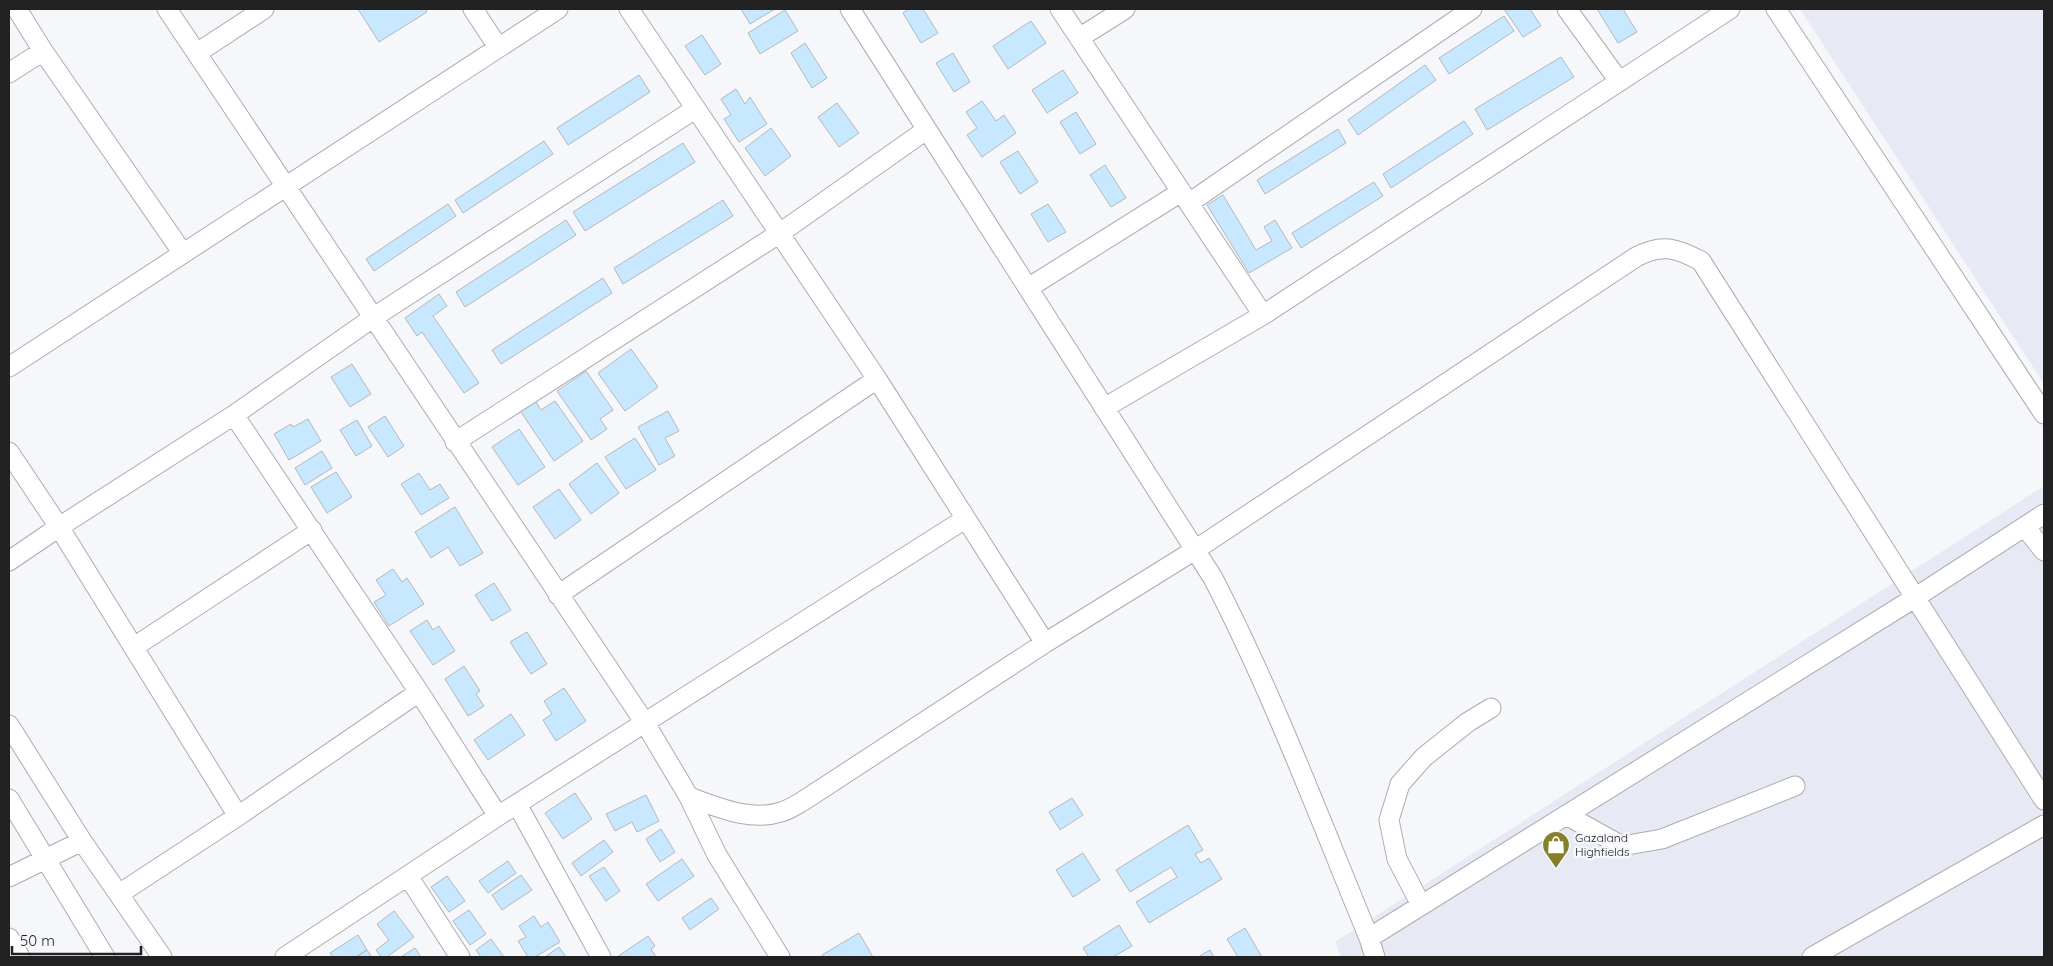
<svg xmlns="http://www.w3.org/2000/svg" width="2053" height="966" viewBox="0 0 2053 966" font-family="Quicksand,sans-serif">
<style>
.built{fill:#e7eaf5}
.building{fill:#c8e8ff;stroke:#b5b8bb}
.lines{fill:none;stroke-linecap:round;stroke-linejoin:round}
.minor-casing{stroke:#abacb0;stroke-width:21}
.minor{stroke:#fff;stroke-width:19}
.labels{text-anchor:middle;stroke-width:5;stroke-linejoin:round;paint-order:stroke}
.poi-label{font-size:12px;fill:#212122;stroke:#f5f7fb;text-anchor:start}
</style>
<rect width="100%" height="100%" fill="#f5f7fb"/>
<!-- built -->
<path class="built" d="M1800,9H2044V384Z
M2044,486V957H1341L1335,942Z"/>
<!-- building -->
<path class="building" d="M358,9H425L427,12L379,42Z
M741,9H775L750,24Z
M909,9H923L938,33L921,43L903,13Z
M1504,9H1530L1541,26L1523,37Z
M1597,9H1623L1637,32L1618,43Z
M785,10L798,31L760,54L748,33Z
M1504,16L1514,31L1449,74L1439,58Z
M1031,21L1046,43L1008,69L993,46Z
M702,35L721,64L705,75L685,46Z
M805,43L827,78L812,88L791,53Z
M953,53L970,82L954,92L936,63Z
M1561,57L1574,77L1487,130L1475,109Z
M1425,65L1436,80L1358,135L1348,120Z
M1063,70L1078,93L1047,113L1032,90Z
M639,75L650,92L568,145L557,128Z
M736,89L745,104L750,97L767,124L739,142L724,119L731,115L721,99Z
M982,101L996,121L1004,115L1016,133L982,157L967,135L977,128L966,112Z
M837,103L859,133L839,147L818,117Z
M1076,112L1096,144L1080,154L1060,122Z
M1464,121L1473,134L1391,188L1383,174Z
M771,128L791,156L765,176L745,148Z
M1338,129L1346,143L1265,194L1257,180Z
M544,141L553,154L463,213L455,200Z
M683,143L695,162L585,231L573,212Z
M1018,151L1038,182L1020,194L1000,162Z
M1105,165L1126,198L1111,207L1090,175Z
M1374,182L1383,196L1301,248L1292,233Z
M1223,195L1256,250L1272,241L1264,227L1275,220L1292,248L1249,273L1207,205Z
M723,200L733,216L623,284L614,268Z
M448,204L456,216L374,271L366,259Z
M1048,204L1066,232L1048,242L1031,214Z
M566,220L576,235L465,307L456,292Z
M603,278L612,293L501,364L492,350Z
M439,294L447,306L433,316L479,383L464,393L422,332L417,336L405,318Z
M631,349L658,387L625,411L598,373Z
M352,364L371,394L350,407L331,377Z
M586,371L613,410L600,419L607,429L591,440L557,391Z
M534,399L541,410L555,401L583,441L554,461L519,409Z
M668,411L679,431L665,438L675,456L659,465L638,427Z
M385,416L404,446L388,457L368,427Z
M308,419L321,441L289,460L274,434L291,424L293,427Z
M357,420L372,446L356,456L340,430Z
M519,429L545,467L518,485L492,447Z
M635,438L656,470L626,489L605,457Z
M322,451L332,468L305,485L295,468Z
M597,463L619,493L591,514L569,484Z
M336,472L352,497L327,513L311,487Z
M419,473L430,490L440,484L449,498L421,515L401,484Z
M559,489L581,520L555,539L533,507Z
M455,507L483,553L460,566L448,547L431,558L415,532Z
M393,569L402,582L407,578L424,604L389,626L374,602L386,595L376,580Z
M494,583L511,610L492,621L475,595Z
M427,620L433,630L439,626L455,651L433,665L410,631Z
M527,632L547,664L531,674L510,642Z
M464,666L480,691L476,694L484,706L468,716L445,679Z
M564,688L586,721L556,741L543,720L552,714L544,701Z
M511,714L525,735L488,760L474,740Z
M575,793L592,819L563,839L545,813Z
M646,795L659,821L637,832L632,822L615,831L606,814Z
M1072,798L1083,815L1060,830L1049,812Z
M1188,825L1203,850L1195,854L1201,863L1209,858L1222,879L1149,923L1136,902L1177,877L1171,867L1130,892L1116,870Z
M661,829L675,852L660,862L646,839Z
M604,840L613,852L581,876L572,863Z
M1083,853L1100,880L1073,897L1056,870Z
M682,859L694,876L658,901L646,884Z
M508,861L516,873L488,893L479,881Z
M604,867L620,891L606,901L589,876Z
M521,875L532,890L502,910L492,895Z
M447,876L465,901L449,912L431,887Z
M711,898L719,909L690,930L682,918Z
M469,910L486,934L470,945L453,921Z
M394,911L414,937L387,957H381L376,950L389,940L377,924Z
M534,916L541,927L548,922L560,942L535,957H528L518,941L526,937L519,926Z
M1119,925L1132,946L1113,957H1089L1083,948Z
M1245,928L1262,957H1238L1227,939Z
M859,933L873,957H823L822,955Z
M358,935L367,950L356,957H333L330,953Z
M648,936L655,946L651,949L656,957H617Z
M491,939L504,957H481L476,950Z
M559,947L566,957H545Z
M415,948L421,957H401Z
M367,950L372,957H356Z
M1210,950L1214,957H1198Z"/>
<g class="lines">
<defs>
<path id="minor" d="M17,9L43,51L182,252
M167,9L645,723L689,797L717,855L780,957
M473,9L498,47
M629,9L877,379L1045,643
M850,9L1213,578C1273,694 1319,817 1369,938L1375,957
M1060,9L1263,315
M1567,9L1619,81
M1776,9L2044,414
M1079,38L1125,9
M197,53L264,9
M9,73L43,51
M1189,203L1472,9
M1028,288L1181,192
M9,367L558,9
M1104,408L1263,315L1730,9
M234,415L419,692L498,816
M455,442L780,233L926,130
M9,452L59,527L238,816
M2025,527L2044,551
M9,561L59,527L234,415L374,317L695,109
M558,595L877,379
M134,647L312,530
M9,725L82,841L162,957
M689,797C718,807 750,822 781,812C789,810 796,805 803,801L1045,643L1195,550L1636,257C1662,243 1676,248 1701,261L2044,800
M9,799L105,957
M517,804L601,957
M1566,815L1622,846L1662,839L1795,786
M408,876L460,957
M9,877L82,841
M119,894L238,816L419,692
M1421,905L1397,859L1389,820L1400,784L1424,757L1468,722L1491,708
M9,938L20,957
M1369,938L1916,597L2044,514
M285,957L498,816L965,519
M1812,957L2044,825"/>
</defs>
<!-- minor casing -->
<use href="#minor" class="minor-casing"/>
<!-- minor -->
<use href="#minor" class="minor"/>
</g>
<!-- icons -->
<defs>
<symbol id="shop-pin" viewBox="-11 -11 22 30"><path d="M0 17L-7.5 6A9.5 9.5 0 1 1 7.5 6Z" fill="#868028" stroke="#f5f7fb"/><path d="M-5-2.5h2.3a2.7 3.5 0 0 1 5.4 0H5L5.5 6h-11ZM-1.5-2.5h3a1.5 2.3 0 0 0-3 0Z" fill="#fff"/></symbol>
</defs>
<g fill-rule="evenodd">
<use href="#shop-pin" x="1540" y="829" width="32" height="43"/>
</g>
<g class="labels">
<!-- poi labels -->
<g class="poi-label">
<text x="1575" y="842">Gazaland<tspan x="1575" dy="14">Highfields</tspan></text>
</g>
</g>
<!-- border -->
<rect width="2053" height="966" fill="none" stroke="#212122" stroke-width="20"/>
<!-- scale -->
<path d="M12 946v8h129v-8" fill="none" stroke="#212122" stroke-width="2.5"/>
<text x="20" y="946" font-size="15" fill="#212122" stroke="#f5f7fb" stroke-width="4" paint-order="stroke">50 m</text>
</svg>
